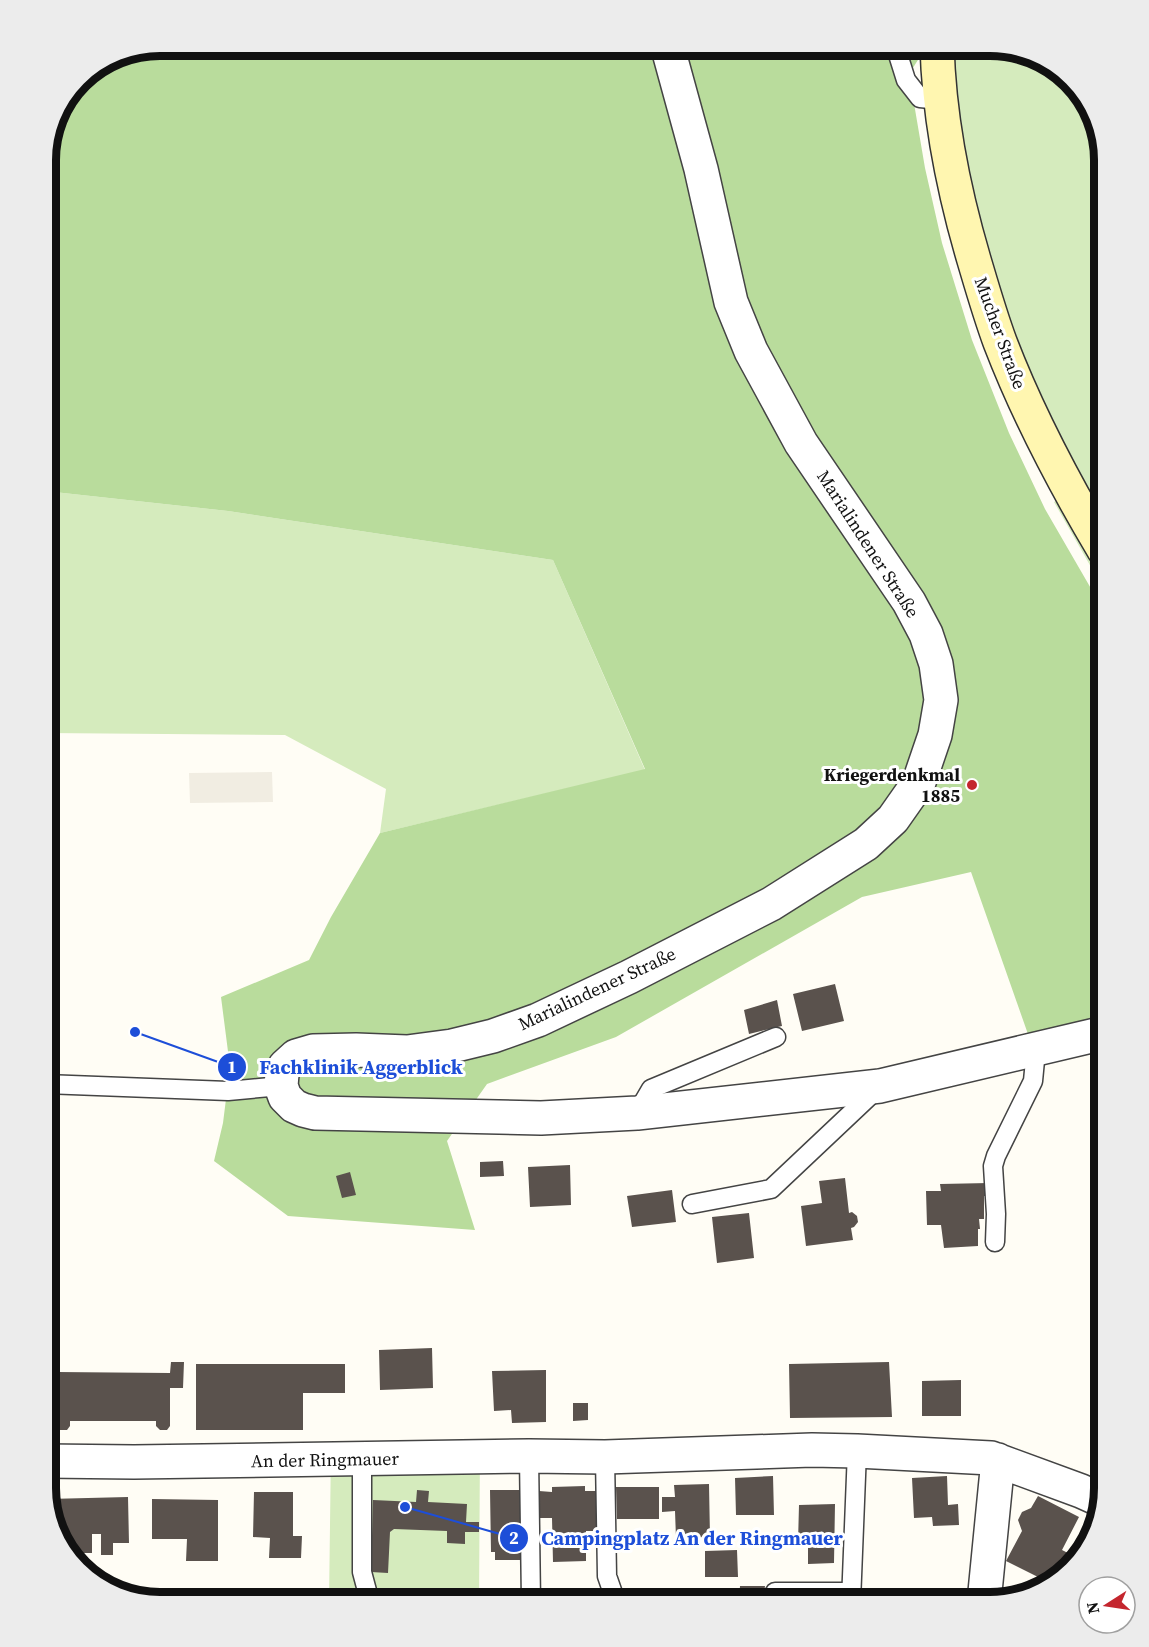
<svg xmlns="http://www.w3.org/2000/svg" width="1149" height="1647" viewBox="0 0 1149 1647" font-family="'Source Serif 4',serif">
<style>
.green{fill:#d5ebbd}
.forest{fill:#b9dc9c}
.plaza{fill:#f1ede2}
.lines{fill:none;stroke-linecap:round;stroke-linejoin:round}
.stream{stroke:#3f96cf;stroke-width:9}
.building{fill:#5a524d}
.service-casing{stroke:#444;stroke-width:21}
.minor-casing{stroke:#444;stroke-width:36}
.secondary-casing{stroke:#333;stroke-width:36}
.service{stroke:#fff;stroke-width:18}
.minor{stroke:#fff;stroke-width:33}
.secondary{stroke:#fff6b0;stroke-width:33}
.poi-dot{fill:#c4262e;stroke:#fff;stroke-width:2}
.labels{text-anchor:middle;stroke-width:6;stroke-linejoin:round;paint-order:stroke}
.street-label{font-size:18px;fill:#111;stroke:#fff}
.poi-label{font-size:18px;font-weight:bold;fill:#111;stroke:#fff;text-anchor:end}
.rim{fill:none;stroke:#111;stroke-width:8}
.leader{fill:none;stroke:#1d4ed8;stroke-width:2}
.callout-dot{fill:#1d4ed8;stroke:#fff;stroke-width:2}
.mark-label{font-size:18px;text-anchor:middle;font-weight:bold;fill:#fff}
.callout-label{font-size:20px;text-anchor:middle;font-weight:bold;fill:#1d4ed8;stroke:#fff;stroke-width:6;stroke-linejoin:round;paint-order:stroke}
</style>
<rect width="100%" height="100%" fill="#fffdf5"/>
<!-- green -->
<path class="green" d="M955,45H997L1053,64L1089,102L1104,159V521L1056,436L1022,359L1005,305L977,216L955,115Z
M45,491L228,511L553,560L645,770L380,833L386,789L285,735L45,733Z
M1058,500L1104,577V590L1054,502Z
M480,1447L479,1602H329L331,1448Z"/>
<!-- forest -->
<path class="forest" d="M159,45H923V52L909,74L925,168L942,243L972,340L1009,433L1045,509L1104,611V1020L1029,1037L971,872L862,897L616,1037L487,1084L447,1141L475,1230L288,1216L214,1161L223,1123L230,1067L221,997L309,960L331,917L380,833L645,769L553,560L228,511L45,491V151L57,109L84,74Z"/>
<!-- plaza -->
<path class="plaza" d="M272,772L273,802L190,803L189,773Z"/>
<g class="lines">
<!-- stream -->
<path class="stream" d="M1103,154L1096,210L1104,227"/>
</g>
<!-- building -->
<path class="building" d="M835,984L844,1021L802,1031L793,994Z
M777,1000L782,1026L749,1034L744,1010Z
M503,1161L504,1176L480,1177V1162Z
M570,1165L571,1205L530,1207L528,1167Z
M350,1172L356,1195L342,1198L336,1176Z
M845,1178L849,1213L852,1212L857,1216L858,1222L854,1227L851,1228L853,1240L806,1246L801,1206L822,1203L819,1181Z
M989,1183L990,1196H984V1219H979L980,1229H978V1246L944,1248L941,1225H927L926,1191H941L940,1184Z
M672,1190L676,1222L632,1227L627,1196Z
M749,1213L754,1258L717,1263L712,1217Z
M432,1348L433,1388L380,1390L379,1350Z
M45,1360H57V1372L170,1373L171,1362H184L183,1388H170V1426L167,1430H160L156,1426V1421H70V1426L67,1430H60L56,1426V1387H45Z
M889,1362L892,1417L790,1418L789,1364Z
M196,1364H345V1393H303V1430H196Z
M546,1370V1422L512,1423L511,1410L494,1411L492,1371Z
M961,1380V1416H922V1381Z
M573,1403H588V1420L573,1421Z
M773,1476L774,1515H736L735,1478Z
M947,1476L948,1505L958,1504L959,1525L933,1526L932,1517L914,1518L912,1478Z
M709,1484L710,1537L676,1538L675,1511L662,1512V1497H675L674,1485Z
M585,1486V1491H599L600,1531H586V1561L553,1562L552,1518H538L539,1491L552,1492V1487Z
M616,1487H659V1519H617Z
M417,1490L429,1491L428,1502L467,1504L466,1522H479V1532H465V1544L447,1543V1531L394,1529L390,1532L388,1573L371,1572L373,1500L416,1502Z
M490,1490H525L522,1560H495V1552H491Z
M254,1492H293V1536H302L301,1558H269L270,1538L253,1537Z
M1038,1496L1079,1517L1062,1550L1068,1553L1057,1573L1059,1574L1050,1583L1006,1561L1022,1531L1018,1520L1022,1512L1031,1508Z
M128,1497L129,1543H113V1555H101V1534H92V1553H68L60,1545L48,1499Z
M152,1499L218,1500V1561H186L187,1539H152Z
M835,1504L834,1563L808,1564V1543H798L799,1505Z
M737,1550L738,1577H705V1551Z
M740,1586H765L763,1602H739Z
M566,1593V1602H540V1594Z"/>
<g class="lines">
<defs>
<path id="service" d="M895,45L906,80L920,98L940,100
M45,1084L228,1091L281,1086
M637,1113L651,1089L776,1037
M692,1204L771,1189L877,1089
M995,1242L996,1214L993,1166L996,1156L1033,1081L1036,1050
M529,1456L531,1602
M605,1457L607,1576L616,1602
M362,1459V1572L370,1602
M775,1592H851
M616,1601L700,1600V1602
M851,1602L857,1451"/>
<path id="minor" d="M667,45L701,169L731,302L751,351L801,443L909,602L926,634L936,664L941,700L935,735L919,782L893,819L866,844L771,904L629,977L538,1020L493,1036L452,1046L407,1052L356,1050L313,1051L296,1056L285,1066L282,1074L281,1086L285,1097L294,1106L303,1110L315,1113L541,1118L637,1113L880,1086L1104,1033
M45,1461L134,1462L529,1456L605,1457L812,1450L857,1451L991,1458L1081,1491L1101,1500
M984,1602L998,1460"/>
<path id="secondary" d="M937,45C939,120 953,189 974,260C982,287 990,315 1000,342C1028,415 1064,483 1104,550"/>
</defs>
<!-- service casing -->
<use href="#service" class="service-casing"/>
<!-- minor casing -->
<use href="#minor" class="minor-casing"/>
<!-- secondary casing -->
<use href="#secondary" class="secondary-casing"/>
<!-- service -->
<use href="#service" class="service"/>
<!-- minor -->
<use href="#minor" class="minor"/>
<!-- secondary -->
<use href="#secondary" class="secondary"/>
</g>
<!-- markers -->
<circle class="poi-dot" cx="972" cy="785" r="6"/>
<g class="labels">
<!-- street labels -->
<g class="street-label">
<text transform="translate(1000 333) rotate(70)" y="6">Mucher Straße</text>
<text transform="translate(868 544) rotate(57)" y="6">Marialindener Straße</text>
<text transform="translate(597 989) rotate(-25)" y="6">Marialindener Straße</text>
<text transform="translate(325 1460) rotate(-1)" y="6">An der Ringmauer</text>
</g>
<!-- poi labels -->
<g class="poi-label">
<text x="960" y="781">Kriegerdenkmal<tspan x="960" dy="21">1885</tspan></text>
</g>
</g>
<!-- crop -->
<path d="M0 0H1149V1647H0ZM160 56H990A104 104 0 0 1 1094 160V1488A104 104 0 0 1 990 1592H160A104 104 0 0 1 56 1488V160A104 104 0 0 1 160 56Z" fill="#ececec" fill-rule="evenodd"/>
<path class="rim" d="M160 56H990A104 104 0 0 1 1094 160V1488A104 104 0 0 1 990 1592H160A104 104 0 0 1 56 1488V160A104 104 0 0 1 160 56Z"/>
<!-- callouts -->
<path class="leader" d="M135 1032L232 1067M405 1507L514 1538"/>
<g class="callout-dot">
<circle cx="135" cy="1032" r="6"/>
<circle cx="405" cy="1507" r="6"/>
<circle cx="232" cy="1067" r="15"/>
<circle cx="514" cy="1538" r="15"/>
</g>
<g class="mark-label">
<text x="232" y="1073">1</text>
<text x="514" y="1544">2</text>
</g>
<g class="callout-label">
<text x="361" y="1074">Fachklinik Aggerblick</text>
<text x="692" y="1545">Campingplatz An der Ringmauer</text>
</g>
<!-- north arrow -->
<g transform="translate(1107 1605) rotate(258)"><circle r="28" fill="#ffffff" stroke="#a0a0a0" stroke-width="1.5"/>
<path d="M0-4.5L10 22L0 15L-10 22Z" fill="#c4262e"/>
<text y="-9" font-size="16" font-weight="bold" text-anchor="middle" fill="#111111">N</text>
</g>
</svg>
